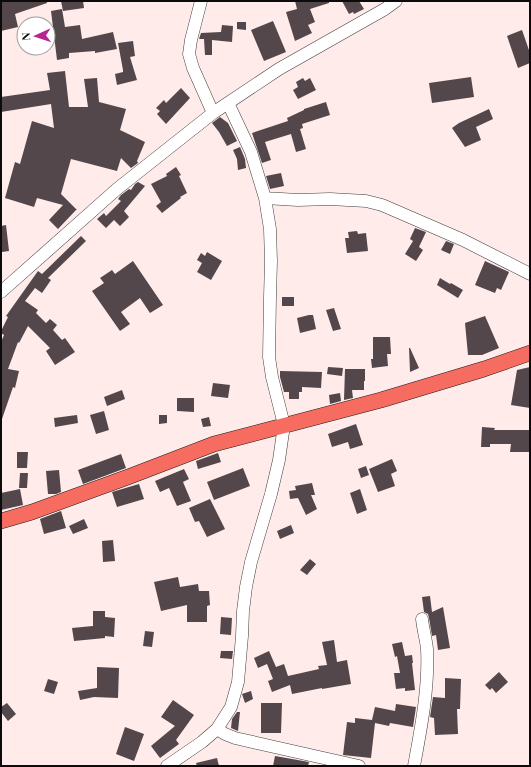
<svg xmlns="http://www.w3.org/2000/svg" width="531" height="767" viewBox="0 0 531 767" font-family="'Playfair Display',serif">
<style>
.building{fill:#53474b}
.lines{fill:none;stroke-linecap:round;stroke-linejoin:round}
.minor-casing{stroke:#3e3e3e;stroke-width:13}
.major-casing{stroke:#1c1c1c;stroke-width:16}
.minor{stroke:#fff;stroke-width:12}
.major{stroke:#f66c61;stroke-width:15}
</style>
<rect width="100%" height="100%" fill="#ffebe9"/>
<!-- building -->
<path class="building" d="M1,1H47V3L15,14L18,27L1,31Z
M61,1H83L84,8L63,11Z
M295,1H329V3L310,9L315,22L308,25L312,33L295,41L286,12L297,9Z
M342,1H359L364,9L354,14L353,12L349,14Z
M62,9L65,27L80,25L82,39L113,32L117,49L95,53V51L69,53V58L57,60L51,11Z
M273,21L286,52L264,61L251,30Z
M237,22H246V30L237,29Z
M222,25L233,26L232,42L212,40V55H205L204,39H199L201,33L221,32Z
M522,30L530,53V63L518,68L507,36Z
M133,41L135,56L130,57L137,80L117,85L115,74L123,72V70L118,43Z
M65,71L69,107H88L84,79L97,78L99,102L126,109L120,130L145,142L137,161L138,163L131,168L121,158L117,171L71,159L61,194L77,210H76L58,229L49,220L63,205L37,198L34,207L5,198L15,162L20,164L32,121L54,128L51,104L1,112V97L50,90L47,73Z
M471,77L474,97L432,103L429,83Z
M303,78L305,81L310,78L316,90L298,99L293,90L298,87L296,82Z
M181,88L190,98L166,124L157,114L160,111L156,108L164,100L166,103Z
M326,102L330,115L302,124L303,128L300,129L306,149L296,152L291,134L265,142L271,160L262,163L252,133L288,121L287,118L304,110V109Z
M489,109L493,119L476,127L481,140L465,147L452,128L459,123Z
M220,117L228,123L237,141L227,146L219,132L212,123Z
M240,147L245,159L246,168L238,170L237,159L233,150Z
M176,167L181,175L179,176L187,193L180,197L181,198L162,213L156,206L161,202L151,184L167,176L166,174Z
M281,173L284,186L270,189L266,176Z
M138,182L145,186L124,211L129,217L120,226L114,220L106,228L97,219L104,213L106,216L121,201L118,199L121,195L129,189L131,190L135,184Z
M6,225L9,251L2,252L1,245V226Z
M415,228L426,232L419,247L423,250L416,261L405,254L413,241L410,239Z
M357,231L358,234L366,233L368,251L347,253L345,238H349L348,232Z
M81,236L86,241L48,278L51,280L42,293L35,288L25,301L38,310L36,313L46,323L50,319L57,325L53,330L62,340L65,338L75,352L55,365L46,351L50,348L28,326L19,343L18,342L8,369L19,371L15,388L13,387L2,419H1V342L4,335L1,333V331L8,317L6,316L38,271L42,274Z
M446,241L454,244L450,254L441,250Z
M207,252L222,261L211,280L197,272L202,263L197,260L201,253L205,256Z
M133,261L163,305L150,313L140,298L121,312L130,324L120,331L92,291L104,283L100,278L112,270L115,274Z
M485,261L509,272L501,290L497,288L495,293L475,285Z
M440,278L450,284L451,283L463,290L458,298L437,285Z
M282,297H294V306H282Z
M334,308L341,329L333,331L326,310Z
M309,315H313L316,329L300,333L297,318Z
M485,316L499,348L482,355H468L465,323Z
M373,337H390L391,354H387L388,366L372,368L371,359H373Z
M409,348H410L419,368L410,372Z
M328,367L343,368L342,376L327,374Z
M530,367V408L511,405L517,370Z
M345,369H365V381H364V390H352L353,398L344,400Z
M280,371L322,372L321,388L302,387V392H299V399H289V392H284L280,377Z
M213,383L230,385L228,398L211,396Z
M122,390L125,399L107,406L104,397Z
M340,393L341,401L330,404L329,395Z
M177,398H194V412L177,411Z
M104,411L109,430L96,434L90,415Z
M77,415L78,423L55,427L54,418Z
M159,415H167V423L159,424Z
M209,417L211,426L203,427L201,419Z
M356,424L363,445L350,449L348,442L332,447L328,434Z
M482,427L495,428L494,430H530V452H510L511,444H490V447H481Z
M17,452H28L27,468H17Z
M218,453L221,462L198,469L196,461Z
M121,454L126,468L83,484L78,470Z
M392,459L397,471L391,474L395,486L378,492L369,469Z
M366,466L369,475L361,478L358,469Z
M243,468L250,486L214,500L207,482Z
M184,469L189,479L183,482L191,501L177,506L169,488L160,492L155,481Z
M59,470L61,492L56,494H48L46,471Z
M20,473H28L27,488H19Z
M312,483L315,495H311L317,509L306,515L298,498L290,499L289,491L296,490L295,486Z
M139,484L144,499L117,507L112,492Z
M20,489L23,505L1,510V493Z
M360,489L367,510L357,514L350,493Z
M210,499L225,529L207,537L199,521L195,522L189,508Z
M61,511L66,528L44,534L40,519Z
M84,519L88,528L73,534L69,526Z
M291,525L294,533L280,539L277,531Z
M113,540L115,561L103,562L102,541Z
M310,559L316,564L307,575L300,570Z
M178,577L180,587L198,584L199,591H209L210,605L207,606V622H187V605L161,611L154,582Z
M430,596L432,612L443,607L450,648L438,650L436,635L432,636L429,618L428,614L424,612L422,597Z
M93,611H105V617L115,618L114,637L105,636V638L74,641L72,628L93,626Z
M221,617L232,618L231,635L220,634Z
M145,631L154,632L152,647L143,646Z
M334,640L337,662L347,660L351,684L322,689V688L292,694L290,685L272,692L268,681L273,679L267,664L258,668L254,658L269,651L276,667L284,664L288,676L319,669L318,666L327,665L322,642Z
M402,642L405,656L412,655L413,663H412L415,690L405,691V688L396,689L394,673H400L397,656L395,657L392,644Z
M221,651H233L232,659L220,658Z
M97,667L119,668L118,698L94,697L80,700L78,691L97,688Z
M499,672L508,682L496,693L492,688L490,690L485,685Z
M445,678L461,679L460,709H457L458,734L435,735L434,718L430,717L433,697L445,698Z
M48,679L58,682L54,694L44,691Z
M251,691L253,699L245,703L242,694Z
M173,700L194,715L176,740L179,744L160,758L151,746L175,726L161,717Z
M7,703L16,714L8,721L1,712V707Z
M261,703H282L281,733H261Z
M396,704L416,707L413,727L390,723L389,726L375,723L371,758L343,755L347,722L355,723V718L372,720L375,707L395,711Z
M237,712H240L238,731L231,728L232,719Z
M125,727L144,734L134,761L116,754Z
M275,756L309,762L308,766H273Z
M217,758L219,766H197L196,763Z"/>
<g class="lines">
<defs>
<path id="minor" d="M201,1L191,40L189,54L193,68L213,113
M265,198L298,200L330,199L366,201L382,205L463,240L530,274
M1,292L117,189L213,113L279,69L385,9L396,1
M217,729L225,734L235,738L359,766
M167,766L202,742L217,729L231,707L238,682L242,636L243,611L246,587L251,562L271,494L279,460L284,425L272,377L269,357L270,297L271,261L270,229L265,198L251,152L228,103
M414,766C421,728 429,688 427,649C426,639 423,629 422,619"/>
<path id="major" d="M1,521L32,512L128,477L214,444L381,400L484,369L530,353"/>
</defs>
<!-- minor casing -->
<use href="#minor" class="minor-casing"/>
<!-- major casing -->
<use href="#major" class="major-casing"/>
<!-- minor -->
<use href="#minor" class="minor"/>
<!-- major -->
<use href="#major" class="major"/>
</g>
<!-- border -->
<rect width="531" height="767" fill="none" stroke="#0b0b0b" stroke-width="4"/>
<!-- north arrow -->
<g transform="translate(36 36) rotate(267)"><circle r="19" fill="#ffffff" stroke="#9d9d9d"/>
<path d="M0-3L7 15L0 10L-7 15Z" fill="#b72690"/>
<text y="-6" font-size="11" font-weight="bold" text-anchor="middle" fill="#0b0b0b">N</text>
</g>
</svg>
